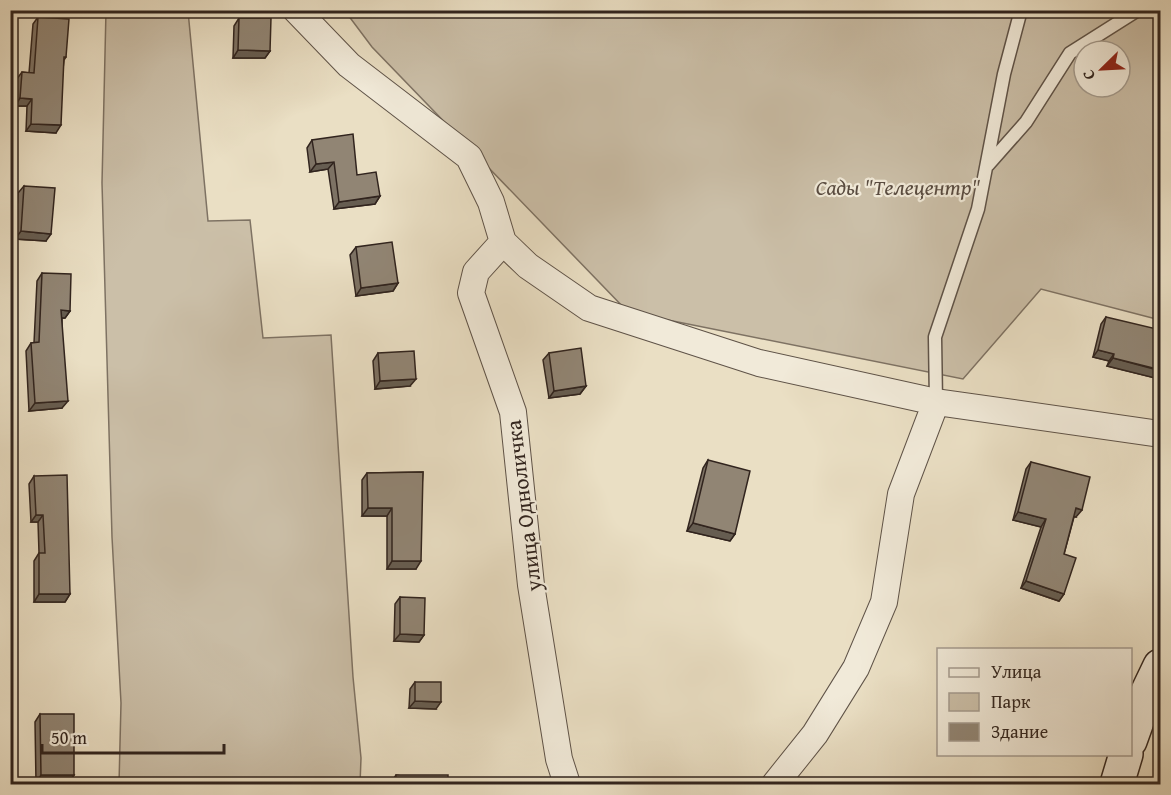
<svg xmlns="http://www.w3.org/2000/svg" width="1171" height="795" viewBox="0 0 1171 795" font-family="'Gentium Book Plus',serif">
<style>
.green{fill:#cbbfa8;stroke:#7e7263;stroke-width:1.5;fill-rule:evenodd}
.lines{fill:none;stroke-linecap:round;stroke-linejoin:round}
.lane-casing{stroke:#5f5348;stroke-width:15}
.street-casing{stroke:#5f5348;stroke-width:28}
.secondary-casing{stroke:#31241e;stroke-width:36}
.lane{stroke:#f1ead9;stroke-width:12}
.street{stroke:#f1ead9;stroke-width:26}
.secondary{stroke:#f1ead9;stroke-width:33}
.wall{fill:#7d7264;stroke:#31241e;stroke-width:1.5}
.shaded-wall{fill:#665d51;stroke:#31241e;stroke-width:1.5}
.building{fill:#918574;stroke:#31241e;stroke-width:1.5}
.labels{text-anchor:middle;stroke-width:4.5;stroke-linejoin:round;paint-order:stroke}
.park-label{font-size:22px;font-style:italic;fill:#584b40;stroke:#f1ead9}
.street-label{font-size:22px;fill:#31241e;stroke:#f1ead9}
</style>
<rect width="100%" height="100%" fill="#eadfc4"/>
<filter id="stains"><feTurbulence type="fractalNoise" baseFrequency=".00333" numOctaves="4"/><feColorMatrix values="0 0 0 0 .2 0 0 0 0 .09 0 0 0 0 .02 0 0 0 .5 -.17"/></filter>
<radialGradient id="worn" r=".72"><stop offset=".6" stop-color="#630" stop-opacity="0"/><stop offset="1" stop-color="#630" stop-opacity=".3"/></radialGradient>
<!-- green -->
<path class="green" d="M106,11H188L208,221L250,220L263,338L331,335L353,677L361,758L360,784H119L121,703L112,537L102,183Z
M345,11H1160V320L1041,289L963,379L628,312L372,47ZM1084,51H1120V87H1084Z"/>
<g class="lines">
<defs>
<path id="lane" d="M988,165L1026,122L1070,53L1138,10
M936,402L935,337L978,209L1004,74L1021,10"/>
<path id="street" d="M296,10L349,65L469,157L491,202L503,242L528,266L589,308L759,363L936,402L1160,434
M503,242L476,272L471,293L513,412L531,585L559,759L567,784
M775,784L815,734L856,668L884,602L901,494L936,402"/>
<path id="secondary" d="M1130,741L1148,691L1160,666
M1117,784L1126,754"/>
</defs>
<!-- lane casing -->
<use href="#lane" class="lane-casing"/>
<!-- street casing -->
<use href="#street" class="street-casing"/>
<!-- secondary casing -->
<use href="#secondary" class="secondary-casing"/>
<!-- lane -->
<use href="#lane" class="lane"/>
<!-- street -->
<use href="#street" class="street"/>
<!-- secondary -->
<use href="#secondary" class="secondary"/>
</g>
<!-- wall -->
<path class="wall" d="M38,17L66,57L64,60L56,133L26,131L27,106H15L16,80L22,72L29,73L33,24Z
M239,18L270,51L265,58H233L234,26Z
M312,140L357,175L380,196L375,204L334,209L328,169L310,172L307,148Z
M24,186L46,241L15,239L18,193Z
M356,247L398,283L393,291L356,296L350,255Z
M42,273L70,311L65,318H62V408L29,411L26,351L31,343H34L37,281Z
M1106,317L1161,371L1155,378L1107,366L1109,361L1093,357L1101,324Z
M378,353L410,386L375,389L373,361Z
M549,353L586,386L580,394L549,398L543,360Z
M708,460L735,534L730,541L687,531L703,468Z
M1031,462L1076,517H1074L1064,554V594L1059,601L1021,588L1041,527L1013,520L1026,469Z
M423,472L416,569H387V516H362V480L367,473Z
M34,476L70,594L65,602H34V561L39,553L38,522H31L29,484Z
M400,597L424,635L419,642L394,641L395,604Z
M415,682L436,709L409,708L410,689Z
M40,714L74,775L69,782L36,783L35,722Z
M396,775L448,784H391V782Z"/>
<!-- shaded-wall -->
<path class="shaded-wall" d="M12,10H51L50,12H11Z
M238,50L270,51L265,58H233Z
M20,98L32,99L27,106H15Z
M31,124L61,125L56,133L26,131Z
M334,162L328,169L310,172L316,164Z
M380,196L375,204L334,209L339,202Z
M21,231L51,234L46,241L15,239Z
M398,283L393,291L356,296L361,288Z
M61,310L70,311L65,318H56Z
M1098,350L1114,354L1109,361L1093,357Z
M1113,358L1161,371L1155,378L1107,366Z
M416,379L410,386L375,389L380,381Z
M586,386L580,394L549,398L554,391Z
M68,401L62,408L29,411L35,403Z
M368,508H392L387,516H362Z
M1076,508L1082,510L1076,517L1071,516Z
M1018,512L1046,519L1041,527L1013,520Z
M36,515H43L38,522H31Z
M693,523L735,534L730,541L687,531Z
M392,561H421L416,569H387Z
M1026,581L1064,594L1059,601L1021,588Z
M39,594H70L65,602H34Z
M400,634L424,635L419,642L394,641Z
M415,701L441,702L436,709L409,708Z
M41,775H74L69,782L36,783Z"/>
<!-- building -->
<path class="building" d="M38,17L69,19L66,57H64L61,125L31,124L32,99L20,98L22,72L34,73Z
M239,18H271L270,51L238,50Z
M353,134L357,175L376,172L380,196L339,202L334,162L316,164L312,140Z
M24,186L55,188L51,234L21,231Z
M392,242L398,283L361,288L356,247Z
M42,273L71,274L70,311L61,310L68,401L35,403L31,343L39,342Z
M1106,317L1161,330V370L1113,358L1114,354L1098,350Z
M581,348L586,386L554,391L549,353Z
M414,351L416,379L380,381L378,353Z
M708,460L750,471L735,534L693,523Z
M1031,462L1090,477L1082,510L1076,508L1064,554L1076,558L1064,594L1026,581L1046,519L1018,512Z
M423,472L421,561H392V508H368L367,473Z
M67,475L70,594H39V553H45L43,515H36L34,476Z
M400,597L425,598L424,635L400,634Z
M415,682H441V702L415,701Z
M40,714H74V775H41Z
M396,775H448V784H396Z"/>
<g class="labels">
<!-- park labels -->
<g class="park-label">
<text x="898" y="195">Сады "Телецентр"</text>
</g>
<!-- street labels -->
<g class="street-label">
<text transform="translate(523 506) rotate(-97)" y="8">улица Одноличка</text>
</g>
</g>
<!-- margin -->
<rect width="1171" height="795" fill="none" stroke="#eadfc4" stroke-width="36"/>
<rect x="12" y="12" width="1147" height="771" fill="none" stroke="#31241e" stroke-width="3"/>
<rect x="18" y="18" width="1135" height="759" fill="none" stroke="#31241e" stroke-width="1.5"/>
<!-- legend -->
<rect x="937" y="648" width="195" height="108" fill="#f1ead9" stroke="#a49b8e" stroke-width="1.5"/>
<rect x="949" y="668" width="30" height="9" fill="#f1ead9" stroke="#a49b8e" stroke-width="1.5"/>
<text x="991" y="678" font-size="18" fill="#31241e">Улица</text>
<rect x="949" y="693" width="30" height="18" fill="#cbbfa8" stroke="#a49b8e" stroke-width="1.5"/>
<text x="991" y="708" font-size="18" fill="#31241e">Парк</text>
<rect x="949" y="723" width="30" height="18" fill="#918574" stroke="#a49b8e" stroke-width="1.5"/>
<text x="991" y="738" font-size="18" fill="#31241e">Здание</text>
<!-- north arrow -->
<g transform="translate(1102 69) rotate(246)"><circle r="28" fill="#f1ead9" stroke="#a49b8e" stroke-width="1.5"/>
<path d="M0-4.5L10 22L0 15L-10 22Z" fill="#8f2418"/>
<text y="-9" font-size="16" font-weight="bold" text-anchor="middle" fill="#31241e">С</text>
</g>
<!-- scale -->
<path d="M42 744v9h182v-9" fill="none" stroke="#31241e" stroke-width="3"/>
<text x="51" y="744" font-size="18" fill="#31241e" stroke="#f1ead9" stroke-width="4.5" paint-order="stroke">50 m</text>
<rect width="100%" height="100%" filter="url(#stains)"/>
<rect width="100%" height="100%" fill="url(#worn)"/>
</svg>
